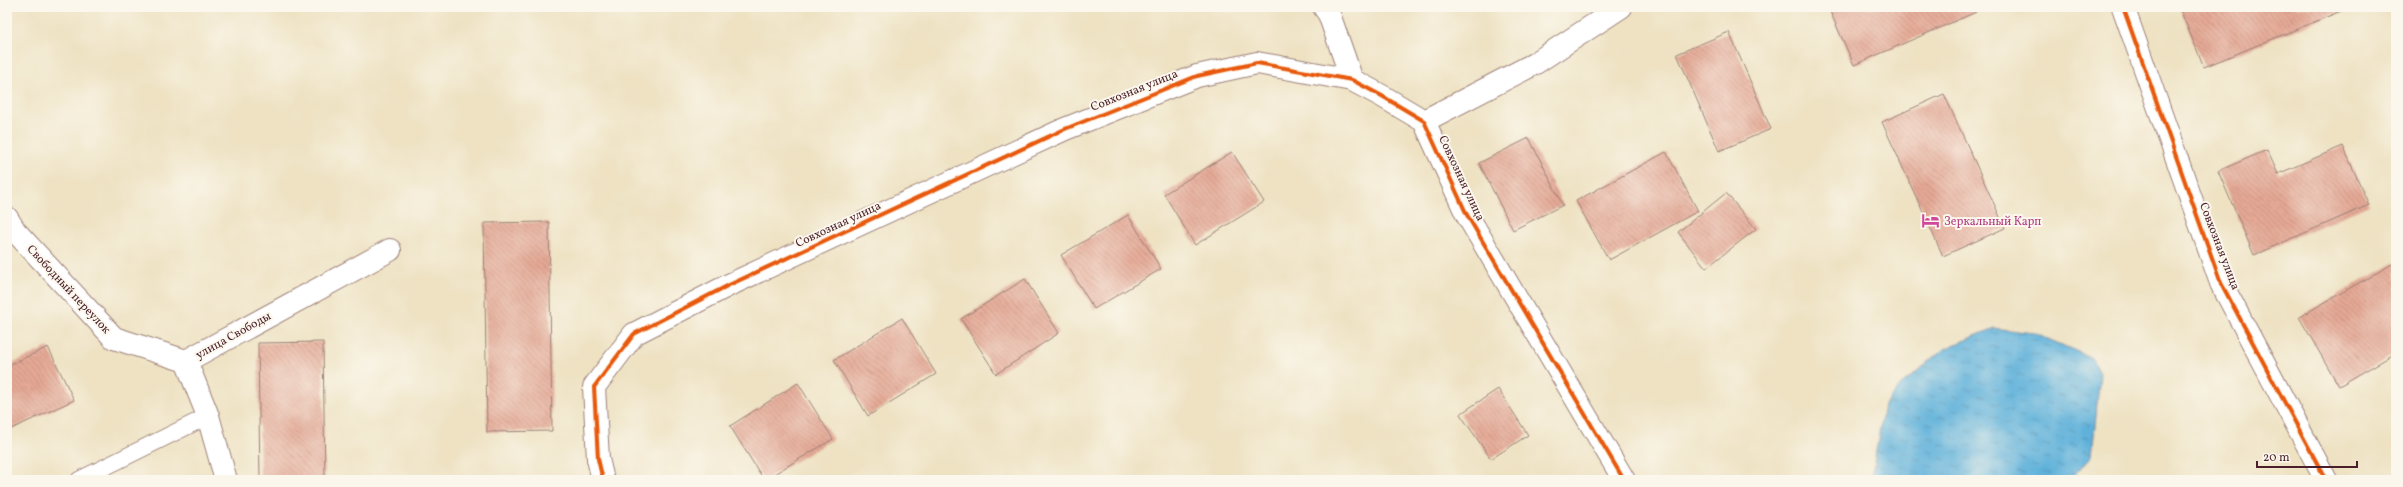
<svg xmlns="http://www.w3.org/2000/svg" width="2403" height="487" viewBox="0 0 2403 487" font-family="Vollkorn,serif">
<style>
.water{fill:url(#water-ripples);stroke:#546882}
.building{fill:url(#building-back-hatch)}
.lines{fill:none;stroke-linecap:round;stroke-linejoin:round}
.service-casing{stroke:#9c8077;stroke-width:18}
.minor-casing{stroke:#9c8077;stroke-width:24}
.service{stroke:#fff;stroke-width:16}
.minor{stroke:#fff;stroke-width:22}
.cycleway-casing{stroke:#fbf7ec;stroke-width:6}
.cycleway{stroke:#e8590c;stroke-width:4}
.labels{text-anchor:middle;stroke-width:4;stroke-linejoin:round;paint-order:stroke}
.street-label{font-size:12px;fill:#4a1f2b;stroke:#fbf7ec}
.hotel-label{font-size:12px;fill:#b23c85;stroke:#fbf7ec;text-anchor:start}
</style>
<defs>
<pattern id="water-ripples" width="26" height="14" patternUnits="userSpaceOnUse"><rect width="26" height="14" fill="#5fb1da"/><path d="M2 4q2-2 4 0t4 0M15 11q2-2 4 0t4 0" fill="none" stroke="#508fb1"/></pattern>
<pattern id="building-back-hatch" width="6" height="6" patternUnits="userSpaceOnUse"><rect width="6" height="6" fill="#e5a995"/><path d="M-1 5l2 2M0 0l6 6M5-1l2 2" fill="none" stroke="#bc897a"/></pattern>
</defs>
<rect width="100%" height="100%" fill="#fbf7ec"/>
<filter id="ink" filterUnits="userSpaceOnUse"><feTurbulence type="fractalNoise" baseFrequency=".025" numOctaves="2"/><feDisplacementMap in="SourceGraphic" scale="8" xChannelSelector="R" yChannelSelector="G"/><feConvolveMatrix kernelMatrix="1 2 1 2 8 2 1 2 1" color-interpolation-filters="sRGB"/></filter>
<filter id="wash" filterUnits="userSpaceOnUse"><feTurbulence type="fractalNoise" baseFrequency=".012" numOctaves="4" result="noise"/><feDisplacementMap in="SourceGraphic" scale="16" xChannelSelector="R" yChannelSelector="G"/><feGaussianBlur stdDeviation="0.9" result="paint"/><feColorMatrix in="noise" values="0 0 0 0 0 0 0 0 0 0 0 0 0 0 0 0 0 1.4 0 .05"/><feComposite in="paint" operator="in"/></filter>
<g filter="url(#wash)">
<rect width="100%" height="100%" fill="#eee2c3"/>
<!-- water -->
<path class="water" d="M1994,328L2034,333L2092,358L2100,373L2092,456L2069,480H1876L1872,474L1884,405L1905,382L1944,349Z"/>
<g id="blocks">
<!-- building -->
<path class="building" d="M1828,7H1974L1976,12L1854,65Z
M2179,7H2345L2346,9L2204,67Z
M1729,32L1771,129L1719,151L1677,54Z
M1944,94L2005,228L1943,256L1882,122Z
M1529,138L1563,205L1513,230L1479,163Z
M2343,146L2369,205L2254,255L2218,171L2267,150L2278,174Z
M1232,152L1264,202L1195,245L1164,194Z
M1666,152L1698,211L1609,260L1576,201Z
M1726,193L1756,229L1706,268L1678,232Z
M1128,215L1161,269L1094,309L1061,255Z
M549,222L552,431L487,432L484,223Z
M2394,263L2396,266V353L2339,386L2299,317Z
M1025,279L1059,333L996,374L961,319Z
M902,318L936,374L868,416L834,360Z
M323,342L325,480H260L258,343Z
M48,347L74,400L7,431V366Z
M798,383L833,439L764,480L730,426Z
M1498,389L1528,435L1491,459L1460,414Z"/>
</g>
</g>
<g filter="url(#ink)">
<use href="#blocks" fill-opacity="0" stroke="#9c8077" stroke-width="1"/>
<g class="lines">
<defs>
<path id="service" d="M79,480L208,416"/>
<path id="minor" d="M1324,7L1329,14L1352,80
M2123,7L2221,283L2326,480
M1424,121L1534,64L1621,7
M7,218L15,231L114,338L186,361
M226,480L208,416L186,361L390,250
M603,480L598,459L594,387L634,334L729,285L1065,129L1197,76L1257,63L1352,80L1382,96L1424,121L1467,215L1624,480"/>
</defs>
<!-- service casing -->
<use href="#service" class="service-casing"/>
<!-- minor casing -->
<use href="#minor" class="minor-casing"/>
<!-- service -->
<use href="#service" class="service"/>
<!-- minor -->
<use href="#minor" class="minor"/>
<defs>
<path id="cycleway" d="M2123,7L2221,283L2326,480
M603,480L598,459L594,387L634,334L729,285L1065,129L1197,76L1257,63L1352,80L1382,96L1424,121L1467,215L1624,480"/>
</defs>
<!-- cycleway casing -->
<use href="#cycleway" class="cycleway-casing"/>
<!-- cycleway -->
<use href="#cycleway" class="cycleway"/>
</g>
</g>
<!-- icons -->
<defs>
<symbol id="hotel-bare" viewBox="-9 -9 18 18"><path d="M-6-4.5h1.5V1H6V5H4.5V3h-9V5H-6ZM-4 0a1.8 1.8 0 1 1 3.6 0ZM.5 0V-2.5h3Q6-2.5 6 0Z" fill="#d1479c" stroke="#fbf7ec" stroke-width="2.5" paint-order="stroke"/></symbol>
</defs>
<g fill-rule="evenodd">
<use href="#hotel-bare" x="1918" y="208" width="25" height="25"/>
</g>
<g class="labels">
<!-- street labels -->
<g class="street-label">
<text transform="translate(1134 90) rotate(-22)" y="4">Совхозная улица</text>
<text transform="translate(1462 178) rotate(65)" y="4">Совхозная улица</text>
<text transform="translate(838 224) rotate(-25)" y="4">Совхозная улица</text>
<text transform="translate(2220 246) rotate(69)" y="4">Совхозная улица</text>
<text transform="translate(69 289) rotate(47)" y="4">Свободный переулок</text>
<text transform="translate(233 335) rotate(-29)" y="4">улица Свободы</text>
</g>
<!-- hotel labels -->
<g class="hotel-label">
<text x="1944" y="225">Зеркальный Карп</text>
</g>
</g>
<!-- margin -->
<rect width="2403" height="487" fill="none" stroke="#fbf7ec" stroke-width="24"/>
<!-- scale -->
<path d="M2257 461v6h100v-6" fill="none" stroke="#4a1f2b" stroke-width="2"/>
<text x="2263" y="461" font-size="12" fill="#4a1f2b" stroke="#fbf7ec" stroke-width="3" paint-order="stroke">20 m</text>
</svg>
